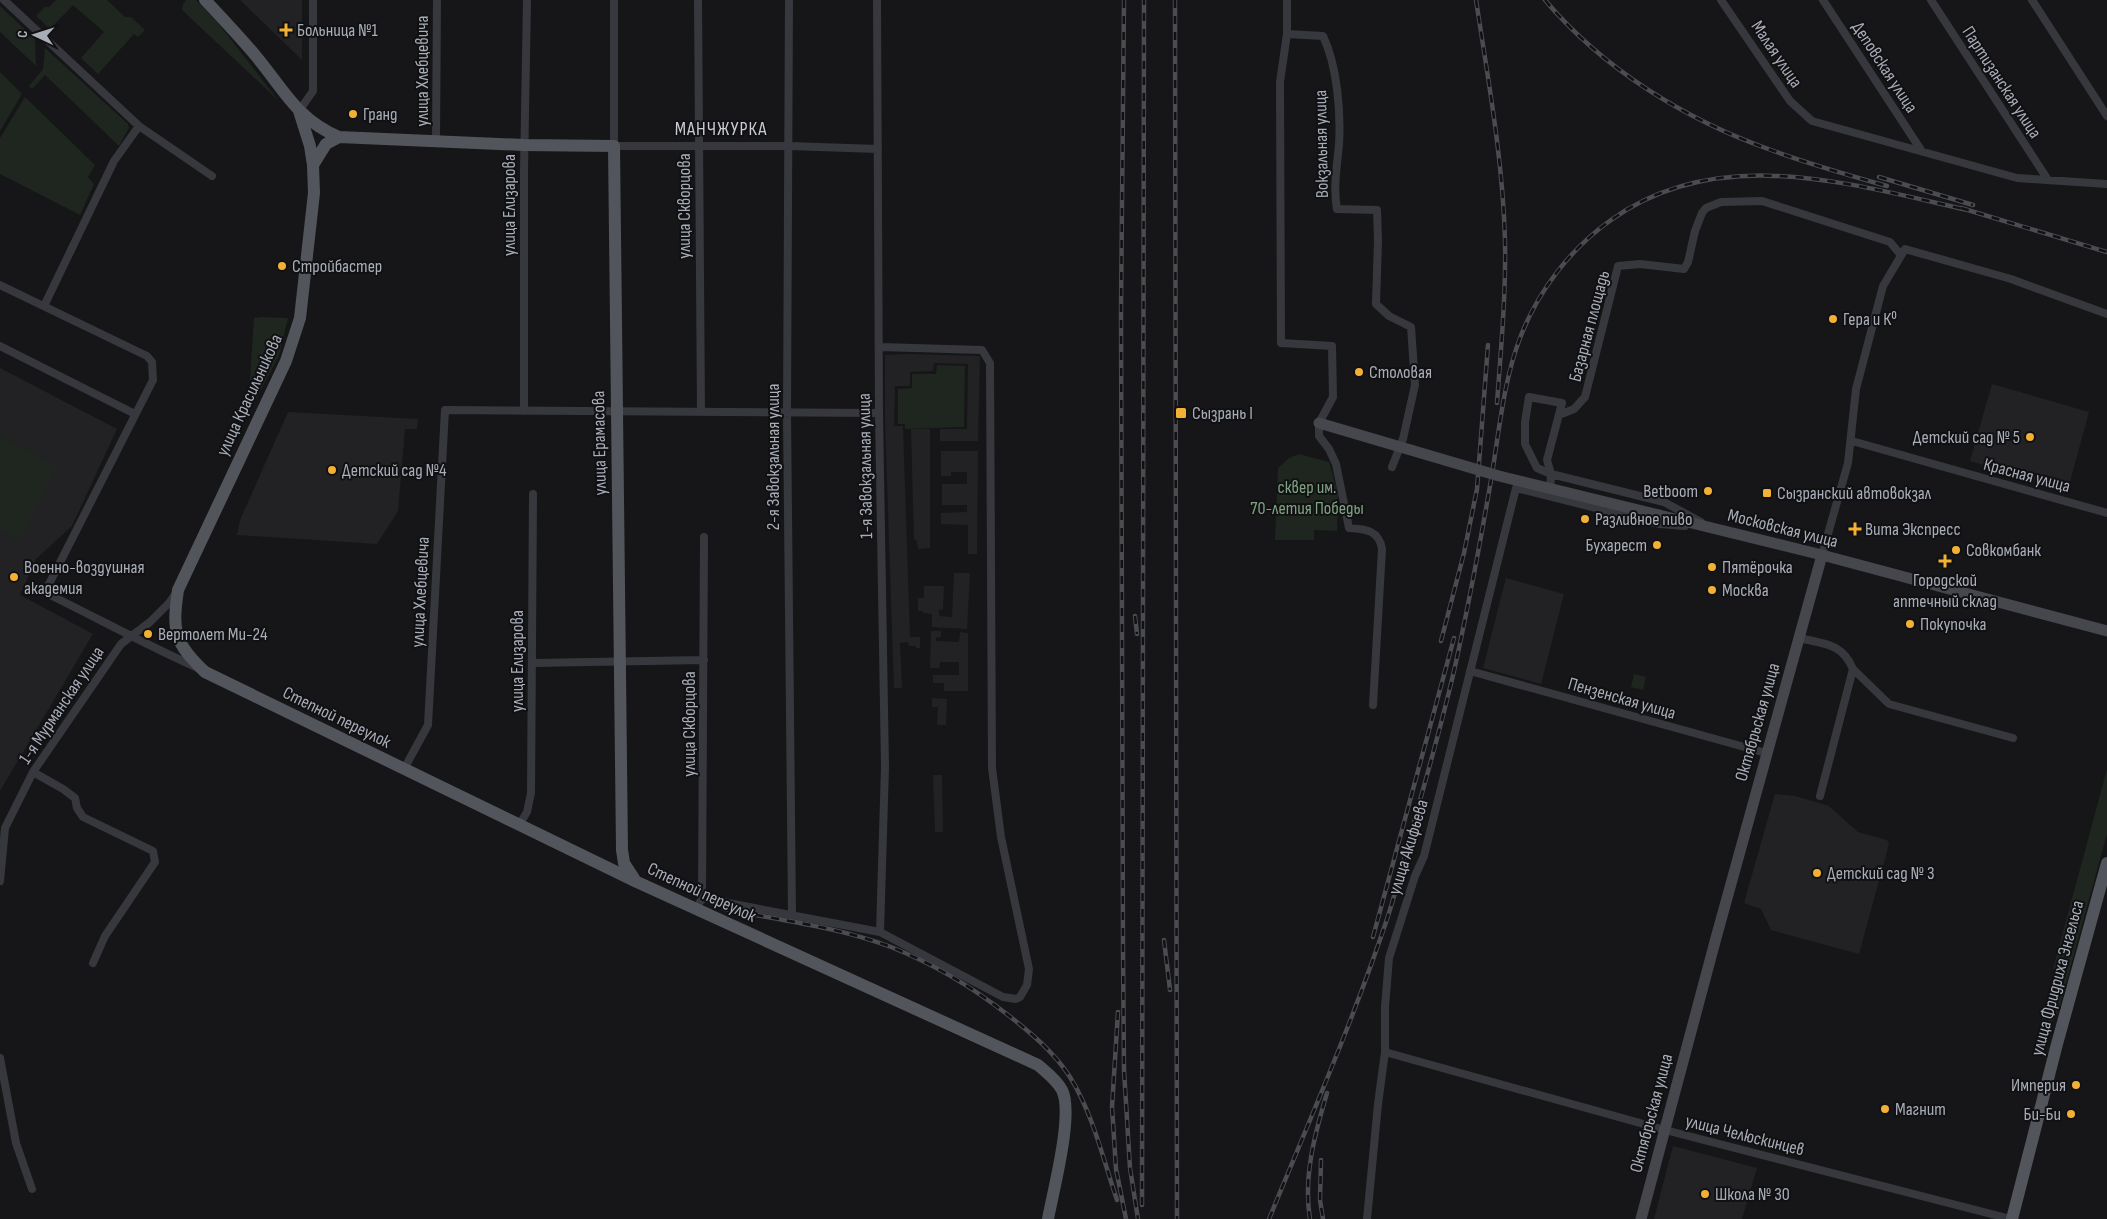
<svg xmlns="http://www.w3.org/2000/svg" width="2107" height="1219" viewBox="0 0 2107 1219" font-family="'Sofia Sans Condensed',sans-serif">
<style>
.built{fill:#222225}
.green{fill:#1e261f}
.lines{fill:none;stroke-linecap:round;stroke-linejoin:round}
.street{stroke:#37383d;stroke-width:8}
.secondary{stroke:#45474d;stroke-width:11}
.primary{stroke:#53555c;stroke-width:12}
.rail-casing{stroke:#4a4c52;stroke-width:4.5}
.rail{stroke:#111113;stroke-width:2.5;stroke-dasharray:8;stroke-linecap:butt}
.secondary-bridge{stroke:#45474d;stroke-width:11}
.poi-dot{fill:#f2b134;stroke:#111113;stroke-width:2}
.labels{text-anchor:middle;stroke-width:4;stroke-linejoin:round;paint-order:stroke}
.poi-label{font-size:18px;fill:#a8adb8;stroke:#111113;text-anchor:start}
.street-label{font-size:18px;fill:#a8adb8;stroke:#111113}
.park-label{font-size:18px;fill:#7fa381;stroke:#111113}
.neighbourhood-label{font-size:19px;letter-spacing:1px;fill:#c9ccd4;stroke:#111113}
</style>
<rect width="100%" height="100%" fill="#161618"/>
<!-- built -->
<path class="built" d="M240,0H302V60Z
M910,354L980,356L978,441H940V429H967L968,364L934,363L933,371L910,372V386H895L894,426H903L910,637H920V648H916V646H909L908,642L900,643L902,688H894L885,422V355Z
M0,368L117,429L72,526L36,559L20,595L93,634L0,791Z
M1992,384L2089,412L2068,489L1970,461Z
M288,412L418,419L417,429H405L398,511L377,544L237,535L240,520Z
M911,429H930V548L918,549L917,541L914,539Z
M941,451H978L977,554H968V525L941,524V513L967,512V505H942V484H967V472H951V476H941Z
M954,573H970L967,629L932,627V614L923,613V611H918V598H924V586H944L943,609L939,610V616L952,617Z
M1506,578L1564,594L1541,684L1483,668Z
M931,631H941V637L936,638V641L959,642L960,632L968,633V691H944V683H933V675H959V662H940L939,668H930Z
M932,698L947,699L946,725H937L938,707H932Z
M933,775H942L943,832H935Z
M1775,794L1795,796L1829,806L1858,832L1887,840L1889,844L1859,954L1771,930L1761,909L1744,903Z
M1673,1146L1757,1168L1742,1219H1654Z"/>
<!-- green -->
<path class="green" d="M56,0H107L125,17H131L145,30L138,37L134,34L98,74L81,58L104,32L73,5L50,29L36,16L45,7H49Z
M186,0H196L219,24L278,100L182,10L183,4Z
M0,6L35,39L36,66L0,32Z
M45,48L128,124L129,128L119,146L45,75L32,89L29,86L43,69Z
M0,72L22,94L0,131Z
M25,97L95,165L88,177L94,184L80,215L0,174V138Z
M261,317L288,318L279,356L250,410H248L254,318Z
M937,365L965,366L964,427L905,429V424H898V389L912,388V374H936Z
M0,436L57,465L19,541L0,531Z
M1299,454L1329,462L1338,494L1337,531L1314,530V540H1275L1278,468L1289,458Z
M1634,674L1646,677L1643,690L1631,687Z
M2107,769V834L2057,1016L2051,1022L2042,1019L2056,970L2053,969Z"/>
<g class="lines">
<!-- street -->
<path class="street" d="M4,0L139,126L212,176
M614,0V146H789L878,149
M698,0L701,412
M789,0L787,412L792,915
M877,0L879,413L885,767L880,932
M1287,0V34L1280,82L1281,343L1332,346L1333,397L1319,423V436L1329,449L1336,464L1349,528C1365,529 1379,530 1382,549L1373,705
M1721,0L1790,101L1812,121L2017,178L2107,184
M1823,0L1921,150
M1931,0L2048,180
M2032,0L2107,116
M1287,34L1323,36C1337,65 1341,112 1339,144C1337,166 1333,188 1337,209L1377,210L1378,241L1376,304L1389,316L1411,327L1415,385L1403,439L1392,467
M299,111L313,91V0
M436,141L437,0
M0,285L147,356L152,362L153,380L49,584L47,591L52,596C101,620 148,646 198,668
M44,306L114,161L139,126
M0,346L135,414
M524,411V170L527,0
M1559,415L1574,409L1585,397L1618,266L1640,264L1684,269L1688,262L1695,231L1702,213L1706,208L1721,202L1762,201L1890,242L1900,254
M1852,441L2107,513
M1550,493L1551,474L1537,468L1525,444V422L1529,397L1562,403L1547,460L1551,474L1664,502L1701,522
M1822,555L1848,463L1856,389L1883,286L1905,249L2011,279L2107,314
M1799,638C1824,644 1842,643 1853,669L1820,796
M533,663L704,660
M1853,669L1889,704L2013,738
M1470,671L1766,753
M404,769L428,725L445,410L879,413
M33,772L63,789L75,798L77,808L83,817L153,851L155,862L105,936L93,963
M519,825L527,812L531,793L533,494
M0,881L5,828L33,772L121,644L150,622L169,603L176,593
M702,898L880,932L1003,997L1016,999L1020,997L1027,985L1029,969L1001,837L992,768L990,363L982,350L880,347
M700,902L702,898L704,537
M1385,1052L1665,1130L2011,1219
M0,1058L16,1143L32,1189
M1367,1219L1378,1104L1385,1052V1007L1389,958L1415,876L1424,856L1516,488L1660,524L1685,526"/>
<!-- secondary -->
<path class="secondary" d="M1659,515L1822,555L2107,631
M1641,1219L1716,938L1822,555"/>
<!-- primary -->
<path class="primary" d="M205,0C222,18 239,36 255,55C283,88 297,120 339,137L524,145L614,146L622,850L624,863L635,880
M299,111L310,146L313,165L314,193L300,318L286,361L178,590C172,631 174,643 205,672L637,882L1038,1065C1047,1073 1056,1079 1062,1090C1074,1114 1053,1191 1048,1219
M313,165L326,144L339,137
M2012,1219L2057,1044L2107,863"/>
<defs>
<path id="rail" d="M1124,0L1121,310L1123,949L1124,1070L1130,1168L1138,1219
M1175,0L1177,1219
M1476,0C1488,79 1503,160 1505,241C1506,295 1501,349 1497,403
M1545,0C1603,69 1686,120 1771,150C1809,164 1848,175 1887,186
M1879,177L1973,205
M1961,208L2107,252
M1135,616L1137,634
M1441,641L1464,553L1477,489L1488,345
M724,909C780,920 838,927 891,947C934,964 972,987 1008,1015C1031,1033 1054,1052 1070,1077C1093,1114 1103,1159 1117,1200
M1373,937L1454,638
M1164,940L1170,990
M1118,1012L1112,1107L1116,1169L1126,1219
M1321,1160L1320,1200L1323,1219
M1142,1205L1144,0
M1269,1219C1310,1119 1354,1019 1388,916C1399,882 1407,846 1417,811C1430,765 1443,718 1454,671C1468,608 1480,544 1491,480C1499,433 1503,383 1520,338C1538,291 1570,249 1611,220C1719,143 1850,184 1968,210
M1310,1219C1303,1177 1315,1133 1327,1093"/>
</defs>
<!-- rail casing -->
<use href="#rail" class="rail-casing"/>
<!-- rail -->
<use href="#rail" class="rail"/>
<!-- secondary-bridge -->
<path class="secondary-bridge" d="M1319,423L1499,476L1659,515"/>
</g>
<!-- markers -->
<g class="poi-dot">
<path d="M283.5 22.5h5v5h5v5h-5v5h-5v-5h-5v-5h5z"/>
<circle cx="353" cy="114" r="5"/>
<circle cx="282" cy="266" r="5"/>
<circle cx="1833" cy="319" r="5"/>
<circle cx="1359" cy="372" r="5"/>
<rect x="1175" y="407" width="12" height="12" rx="2.5"/>
<circle cx="2030" cy="437" r="5"/>
<circle cx="332" cy="470" r="5"/>
<circle cx="1708" cy="491" r="5"/>
<rect x="1762" y="488" width="10" height="10" rx="2.5"/>
<circle cx="1585" cy="519" r="5"/>
<path d="M1852.5 521.5h5v5h5v5h-5v5h-5v-5h-5v-5h5z"/>
<circle cx="1657" cy="545" r="5"/>
<circle cx="1956" cy="550" r="5"/>
<path d="M1942.5 553.5h5v5h5v5h-5v5h-5v-5h-5v-5h5z"/>
<circle cx="1712" cy="567" r="5"/>
<circle cx="14" cy="577" r="5"/>
<circle cx="1712" cy="590" r="5"/>
<circle cx="1910" cy="624" r="5"/>
<circle cx="148" cy="634" r="5"/>
<circle cx="1817" cy="873" r="5"/>
<circle cx="2076" cy="1085" r="5"/>
<circle cx="1885" cy="1109" r="5"/>
<circle cx="2071" cy="1114" r="5"/>
<circle cx="1705" cy="1194" r="5"/>
</g>
<g class="labels">
<!-- poi labels -->
<g class="poi-label">
<text x="297" y="36">Больница №1</text>
<text x="363" y="120">Гранд</text>
<text x="292" y="272">Стройбастер</text>
<text x="1843" y="325">Гера и К⁰</text>
<text x="1369" y="378">Столовая</text>
<text x="1192" y="419">Сызрань I</text>
<text x="2020" y="443" text-anchor="end">Детский сад № 5</text>
<text x="342" y="476">Детский сад №4</text>
<text x="1698" y="497" text-anchor="end">Betboom</text>
<text x="1777" y="499">Сызранский автовокзал</text>
<text x="1595" y="525">Разливное пиво</text>
<text x="1865" y="535">Вита Экспресс</text>
<text x="1647" y="551" text-anchor="end">Бухарест</text>
<text x="1966" y="556">Совкомбанк</text>
<text x="24" y="573">Военно-воздушная<tspan x="24" dy="21">академия</tspan></text>
<text x="1722" y="573">Пятёрочка</text>
<text x="1945" y="586" text-anchor="middle">Городской<tspan x="1945" dy="21">аптечный склад</tspan></text>
<text x="1722" y="596">Москва</text>
<text x="1920" y="630">Покупочка</text>
<text x="158" y="640">Вертолет Ми-24</text>
<text x="1827" y="879">Детский сад № 3</text>
<text x="2066" y="1091" text-anchor="end">Империя</text>
<text x="1895" y="1115">Магнит</text>
<text x="2061" y="1120" text-anchor="end">Би-Би</text>
<text x="1715" y="1200">Школа № 30</text>
</g>
<!-- street labels -->
<g class="street-label">
<text transform="translate(1777 54) rotate(56)" y="6">Малая улица</text>
<text transform="translate(1885 67) rotate(57)" y="6">Деповская улица</text>
<text transform="translate(422 71) rotate(-90)" y="6">улица Хлебцевича</text>
<text transform="translate(2002 82) rotate(57)" y="6">Партизанская улица</text>
<text transform="translate(1321 144) rotate(-91)" y="6">Вокзальная улица</text>
<text transform="translate(509 205) rotate(-90)" y="6">улица Елизарова</text>
<text transform="translate(684 206) rotate(-90)" y="6">улица Скворцова</text>
<text transform="translate(1589 326) rotate(-75)" y="6">Базарная площадь</text>
<text transform="translate(249 395) rotate(-65)" y="6">улица Красильникова</text>
<text transform="translate(599 443) rotate(-91)" y="6">улица Ерамасова</text>
<text transform="translate(773 457) rotate(-90)" y="6">2-я Завокзальная улица</text>
<text transform="translate(865 466) rotate(-91)" y="6">1-я Завокзальная улица</text>
<text transform="translate(2027 475) rotate(15)" y="6">Красная улица</text>
<text transform="translate(1783 528) rotate(14)" y="6">Московская улица</text>
<text transform="translate(420 592) rotate(-87)" y="6">улица Хлебцевича</text>
<text transform="translate(517 661) rotate(-90)" y="6">улица Елизарова</text>
<text transform="translate(1622 698) rotate(16)" y="6">Пензенская улица</text>
<text transform="translate(61 705) rotate(-56)" y="6">1-я Мурманская улица</text>
<text transform="translate(337 717) rotate(26)" y="6">Степной переулок</text>
<text transform="translate(1757 722) rotate(-74)" y="6">Октябрьская улица</text>
<text transform="translate(689 724) rotate(-90)" y="6">улица Скворцова</text>
<text transform="translate(1408 847) rotate(-73)" y="6">улица Акифьева</text>
<text transform="translate(702 892) rotate(25)" y="6">Степной переулок</text>
<text transform="translate(2057 978) rotate(-75)" y="6">улица Фридриха Энгельса</text>
<text transform="translate(1651 1113) rotate(-75)" y="6">Октябрьская улица</text>
<text transform="translate(1745 1135) rotate(14)" y="6">улица Челюскинцев</text>
</g>
<!-- park labels -->
<g class="park-label">
<text x="1307" y="493">сквер им.<tspan x="1307" dy="21">70-летия Победы</tspan></text>
</g>
<!-- neighbourhood labels -->
<g class="neighbourhood-label">
<text x="721" y="135">МАНЧЖУРКА</text>
</g>
</g>
<!-- north arrow -->
<g transform="translate(35 35) rotate(274)" stroke="#111113" stroke-width="4" paint-order="stroke">
<path d="M0-4L9 19L0 12L-9 19Z" fill="#a8adb8"/>
<text y="-8" font-size="14" font-weight="bold" text-anchor="middle" fill="#a8adb8">С</text>
</g>
</svg>
